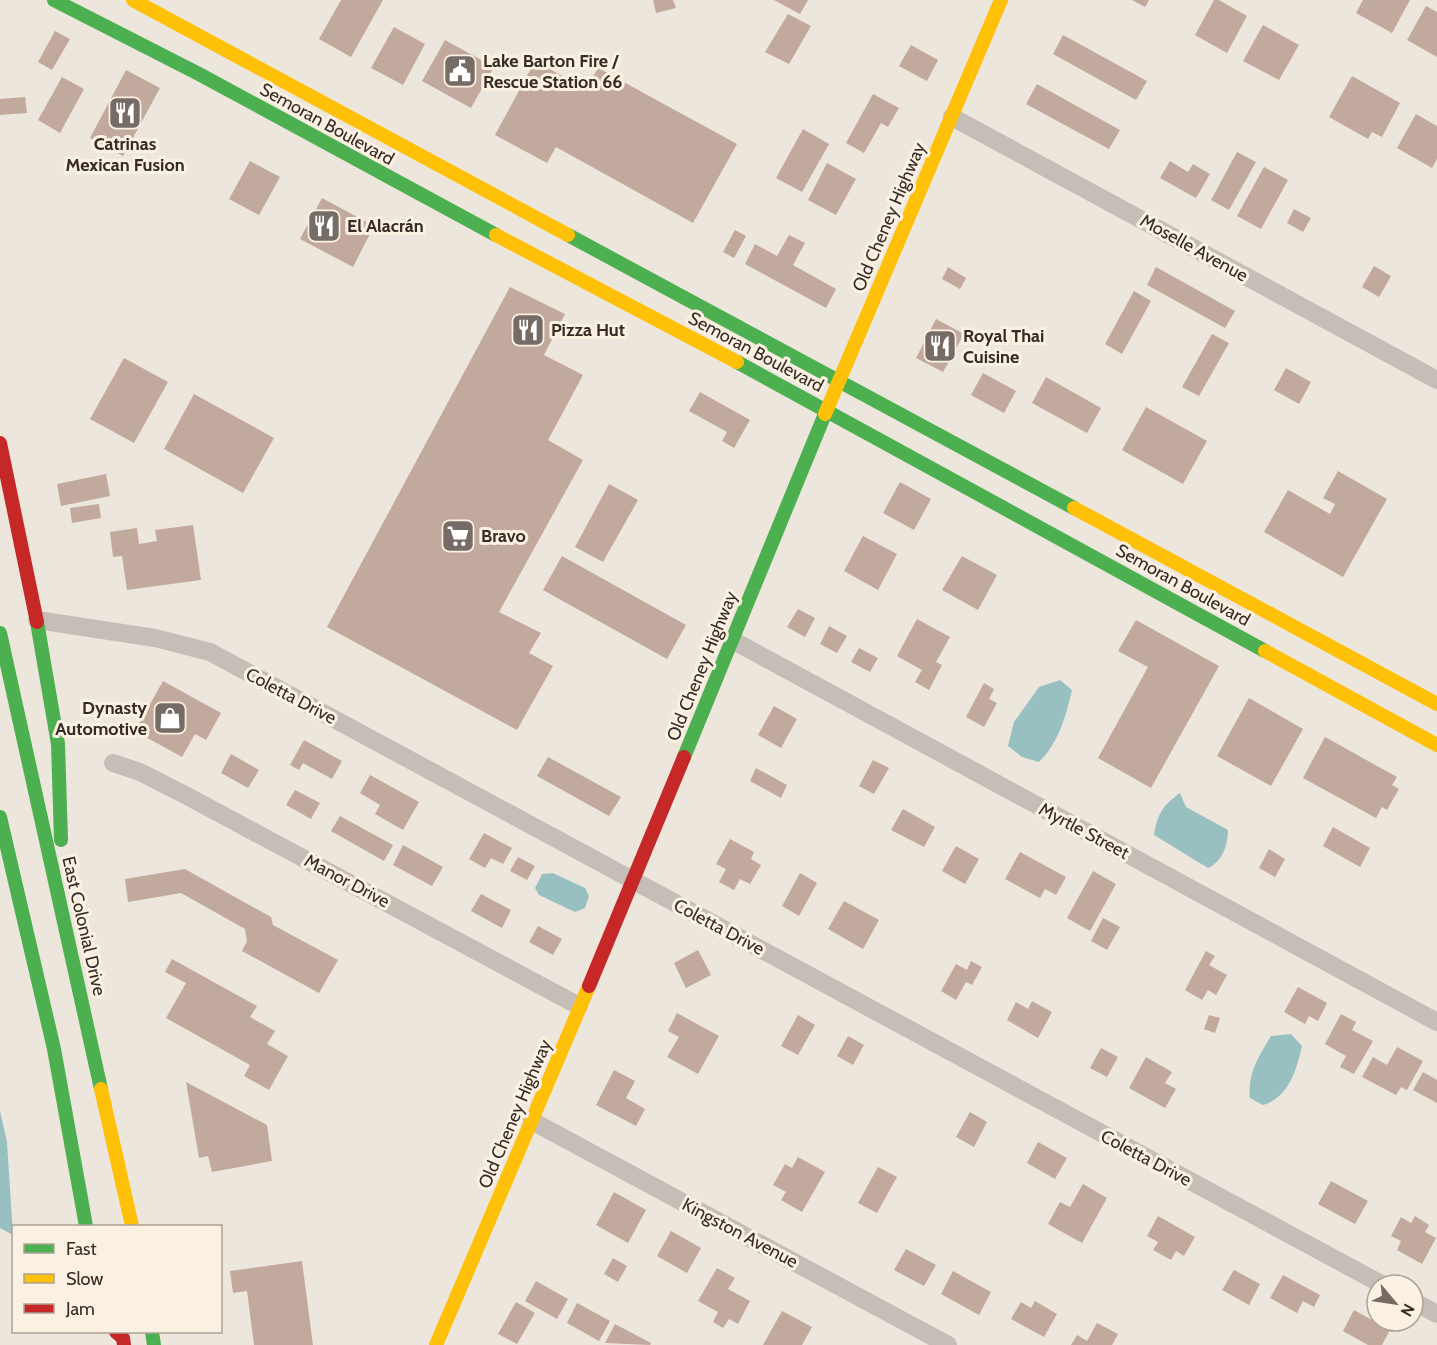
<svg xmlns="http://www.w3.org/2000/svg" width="1437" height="1345" viewBox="0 0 1437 1345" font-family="Cabin,sans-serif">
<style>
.water{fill:#98c0c0}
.building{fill:#c2a99d}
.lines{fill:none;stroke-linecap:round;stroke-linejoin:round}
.street{stroke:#c5beb7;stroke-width:18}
.fast{stroke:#4caf50;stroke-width:14}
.slow{stroke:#ffc107;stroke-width:14}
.jam{stroke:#c62828;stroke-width:14}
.labels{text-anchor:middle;stroke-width:6;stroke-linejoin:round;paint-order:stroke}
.poi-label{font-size:18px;font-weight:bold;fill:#362b25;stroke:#fbf1e3;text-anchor:start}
.street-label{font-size:18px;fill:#362b25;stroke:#fbf1e3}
</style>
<rect width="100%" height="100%" fill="#ede6dd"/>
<!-- water -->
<path class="water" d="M1060,680L1072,690C1066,716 1058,744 1039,762L1022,757L1008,746L1014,722L1039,687Z
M1180,793L1186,807L1228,830C1228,845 1222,862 1208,868L1154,835C1157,815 1163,805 1180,793Z
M553,873L585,888L589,896L585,908L575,912L539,895L535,888L542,874Z
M1291,1034L1302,1046C1296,1071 1289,1097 1263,1105L1250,1098C1247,1074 1259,1056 1271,1036Z
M0,1111L7,1142L13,1235L0,1228Z"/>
<!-- building -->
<path class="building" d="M341,0H383L351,57L319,39Z
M653,0H673L676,8L656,13Z
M774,0H808L800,14Z
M1132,0H1149L1145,7Z
M1214,0H1219L1247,16L1227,53L1195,35Z
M1363,0H1410L1392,33L1356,13Z
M1426,6L1437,12V57L1407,40Z
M788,14L811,26L789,64L765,52Z
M1263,25L1299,45L1279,80L1243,61Z
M394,27L425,44L403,85L371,68Z
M55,31L70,39L52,70L38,62Z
M1063,35L1147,81L1136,100L1053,54Z
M445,40L494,67L471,108L422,81Z
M911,45L938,60L927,81L899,66Z
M535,61L586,89L598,68L737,144L693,223L556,147L547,163L495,135Z
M126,70L160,88L123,156L90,138Z
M1352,76L1400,103L1382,137L1372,132L1368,139L1329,117Z
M62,77L84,89L60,133L38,120Z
M1037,84L1120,130L1109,149L1026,104Z
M873,94L899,108L888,127L881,123L864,153L846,143Z
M25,97L27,113L0,115V99Z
M1416,114L1437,126V159L1432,168L1397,148Z
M803,129L829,144L802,192L776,178Z
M1237,152L1256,162L1229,210L1211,200Z
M250,161L280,177L259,215L229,199Z
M1170,161L1188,172L1193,164L1210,174L1196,198L1160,178Z
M827,163L856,179L836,215L808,200Z
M1264,167L1288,180L1261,229L1237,216Z
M322,198L374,226L353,267L300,239Z
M1294,209L1311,218L1303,232L1287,223Z
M735,230L746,236L734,258L723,252Z
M789,235L805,243L793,265L836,289L826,308L745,264L755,244L777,256Z
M1374,266L1391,276L1379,297L1362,287Z
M948,267L966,278L960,289L942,279Z
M1156,267L1235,311L1225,328L1147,285Z
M510,287L565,314L544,355L583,375L548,440L583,460L499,612L541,633L529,653L553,666L517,730L327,627Z
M1134,291L1151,301L1122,354L1105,344Z
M936,319L964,334L943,372L916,358Z
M1212,334L1229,343L1199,396L1182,387Z
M124,358L168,382L134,443L90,419Z
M1286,368L1311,382L1299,404L1274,390Z
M983,373L1016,391L1004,413L971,395Z
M1046,377L1101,408L1087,433L1032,403Z
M700,392L750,420L734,448L722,441L727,432L689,411Z
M194,394L274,438L243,493L164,449Z
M1146,407L1207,441L1183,484L1122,450Z
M1338,471L1387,499L1343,577L1264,532L1288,490L1330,514L1335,504L1323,498Z
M106,474L110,496L61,506L57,484Z
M900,482L931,499L914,530L883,513Z
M609,484L638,500L603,562L575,547Z
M99,504L101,518L72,523L70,508Z
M193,525L201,580L127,590L122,556L113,557L110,532L137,528L139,544L157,541L155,530Z
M863,536L897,554L878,590L844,571Z
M562,556L686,625L667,659L543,590Z
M962,556L997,575L978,610L942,590Z
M798,609L815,618L805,637L787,627Z
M917,619L950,637L936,662L942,665L929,690L915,682L922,670L897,656Z
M1136,620L1219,666L1151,788L1098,758L1148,667L1118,651Z
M829,626L847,636L837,653L820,644Z
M859,648L878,658L870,672L851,662Z
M163,681L221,713L206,740L195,734L182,757L135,731Z
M984,683L994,689L989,699L997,703L984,727L966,717Z
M1249,698L1303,729L1271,786L1217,756Z
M774,706L797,719L781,748L758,735Z
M1325,737L1397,777L1392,785L1399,789L1387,810L1382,807L1376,818L1303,778Z
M304,740L342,761L332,779L303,763L299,770L290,765Z
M231,754L259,770L248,788L221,773Z
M548,757L621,797L609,816L537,776Z
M873,760L889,768L874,794L859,786Z
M756,768L787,785L781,798L750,781Z
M370,775L419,802L403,830L375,814L380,805L360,793Z
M295,790L320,803L311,819L286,805Z
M903,809L935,827L924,847L891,830Z
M340,816L393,845L384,861L331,831Z
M1333,827L1370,848L1360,867L1323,846Z
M484,833L512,848L503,864L491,858L485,868L469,859Z
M730,839L754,852L751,859L761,865L750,884L740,879L734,890L719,882L726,869L716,864Z
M403,845L443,867L432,886L393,865Z
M956,846L979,859L965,884L942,871Z
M1269,849L1285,859L1275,877L1259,868Z
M1020,852L1066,877L1056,895L1045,889L1040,898L1005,879Z
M518,857L535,866L527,880L510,871Z
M185,869L271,917L273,925L338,960L319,993L242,951L247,941L245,929L181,893L128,902L125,879Z
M1093,871L1116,884L1090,931L1067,918Z
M800,873L817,883L799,916L782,906Z
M481,894L511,910L502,928L471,911Z
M844,901L879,920L863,949L828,929Z
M1103,918L1120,927L1107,950L1091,941Z
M538,926L562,939L553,955L529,942Z
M698,950L711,975L686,988L674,963Z
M1206,951L1215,956L1209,965L1227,975L1216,995L1208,990L1202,1000L1185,990Z
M172,959L257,1006L250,1017L275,1031L267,1044L288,1056L269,1090L244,1076L250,1065L166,1018L186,983L165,972Z
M971,961L982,967L972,985L966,982L956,1000L941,991L956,964L967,970Z
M1298,987L1327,1003L1318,1021L1309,1016L1305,1024L1284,1012Z
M1032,1001L1052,1012L1038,1038L1007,1020L1016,1002L1028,1009Z
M677,1013L719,1036L698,1074L667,1057L679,1037L668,1031Z
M1341,1014L1356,1022L1352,1030L1373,1041L1354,1074L1340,1067L1346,1056L1325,1044Z
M798,1015L815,1025L798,1055L781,1046Z
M1209,1015L1220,1018L1215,1033L1204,1029Z
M848,1036L864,1045L853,1065L837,1056Z
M1397,1047L1423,1061L1407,1090L1401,1087L1396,1095L1362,1077L1373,1057L1387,1065Z
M1101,1048L1118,1057L1107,1077L1090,1068Z
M1146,1057L1172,1072L1165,1083L1176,1089L1165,1108L1129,1088Z
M614,1070L635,1081L626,1098L645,1109L636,1126L596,1105Z
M1423,1072L1437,1080V1103L1413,1090Z
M186,1082L267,1125L272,1161L212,1172L208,1156L199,1158Z
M970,1112L987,1122L974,1147L956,1137Z
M1038,1142L1067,1158L1055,1179L1027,1163Z
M798,1157L825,1172L802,1212L781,1200L786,1192L773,1185L785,1164L792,1168Z
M878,1167L897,1177L877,1213L858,1203Z
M1331,1181L1368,1201L1355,1224L1318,1204Z
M1083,1184L1107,1198L1082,1243L1048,1224L1060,1202L1070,1207Z
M614,1192L646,1210L628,1243L596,1225Z
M1158,1216L1195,1237L1184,1256L1176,1251L1171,1260L1153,1250L1158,1242L1147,1236Z
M1415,1216L1429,1225L1425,1232L1436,1238L1422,1264L1397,1250L1401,1241L1391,1236L1401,1217L1411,1223Z
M671,1231L701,1248L687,1273L657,1256Z
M906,1249L936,1265L924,1286L894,1270Z
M613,1258L627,1266L618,1282L604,1274Z
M302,1261L313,1345H254L247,1291L233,1293L230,1271Z
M717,1268L735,1278L728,1289L750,1301L738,1324L729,1319L723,1328L713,1322L718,1312L698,1301Z
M1234,1270L1260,1284L1249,1305L1222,1290Z
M953,1271L991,1292L979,1315L941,1294Z
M1283,1275L1320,1295L1314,1307L1303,1301L1297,1313L1270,1298Z
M536,1281L568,1299L557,1319L525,1301Z
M1035,1301L1057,1314L1044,1337L1011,1319L1021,1302L1031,1308Z
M516,1302L535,1313L517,1344L498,1334Z
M577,1303L610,1321L599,1341L567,1323Z
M1354,1310L1390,1330L1382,1345H1368L1343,1331Z
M782,1311L812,1327L802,1345H763Z
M1097,1323L1118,1334L1112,1345H1071L1077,1335L1087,1341Z
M615,1324L651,1343L650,1345L605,1343Z"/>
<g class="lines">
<!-- street -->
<path class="street" d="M952,117L1437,380
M37,620L155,638L210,652L1383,1285
M732,640L1437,1022
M113,763L140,772L187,796L579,1006
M532,1121L948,1345
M1413,1301L1437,1314"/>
<!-- fast -->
<path class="fast" d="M54,0L199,74L496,235
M568,235L1074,508
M737,362L1265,651
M37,622L58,744L61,840
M0,633L101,1089
M684,757L825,414
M0,817L54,1049L86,1226
M152,1332L154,1345"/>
<!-- slow -->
<path class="slow" d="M133,0L568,235
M496,235L737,362
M825,414L1001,0
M1074,508L1437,704
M1265,651L1437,745
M101,1089L132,1226
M436,1345L589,986"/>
<!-- jam -->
<path class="jam" d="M0,443L37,622
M589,986L684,757
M116,1332L123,1338L124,1345"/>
</g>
<!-- icons -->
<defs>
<symbol id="civic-square" viewBox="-11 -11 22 22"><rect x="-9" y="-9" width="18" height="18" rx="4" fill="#766c65" stroke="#fbf1e3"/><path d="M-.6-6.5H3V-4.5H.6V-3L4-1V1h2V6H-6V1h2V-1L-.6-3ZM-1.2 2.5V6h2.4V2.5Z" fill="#fff"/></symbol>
<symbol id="restaurant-square" viewBox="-11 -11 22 22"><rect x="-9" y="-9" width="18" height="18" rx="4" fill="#766c65" stroke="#fbf1e3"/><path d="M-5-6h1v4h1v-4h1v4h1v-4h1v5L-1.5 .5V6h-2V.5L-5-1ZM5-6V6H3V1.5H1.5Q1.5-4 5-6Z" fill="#fff"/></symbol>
<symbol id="supermarket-square" viewBox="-11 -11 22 22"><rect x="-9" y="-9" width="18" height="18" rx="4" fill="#766c65" stroke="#fbf1e3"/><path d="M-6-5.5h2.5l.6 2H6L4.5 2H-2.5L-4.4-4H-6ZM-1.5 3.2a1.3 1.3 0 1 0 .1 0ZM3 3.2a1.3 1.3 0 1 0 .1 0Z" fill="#fff"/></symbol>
<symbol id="shop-square" viewBox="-11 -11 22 22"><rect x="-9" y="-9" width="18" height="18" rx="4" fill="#766c65" stroke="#fbf1e3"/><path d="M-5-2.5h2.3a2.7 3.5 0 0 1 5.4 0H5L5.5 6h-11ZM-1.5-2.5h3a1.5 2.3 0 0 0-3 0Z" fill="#fff"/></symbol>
</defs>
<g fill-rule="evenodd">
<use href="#civic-square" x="441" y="52" width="38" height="38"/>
<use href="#restaurant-square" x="106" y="94" width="38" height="38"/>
<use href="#restaurant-square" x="305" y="207" width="38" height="38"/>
<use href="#restaurant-square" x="509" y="311" width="38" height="38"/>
<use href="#restaurant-square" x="921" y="327" width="38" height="38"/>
<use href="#supermarket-square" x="439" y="517" width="38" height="38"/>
<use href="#shop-square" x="151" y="699" width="38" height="38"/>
</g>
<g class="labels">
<!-- poi labels -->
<g class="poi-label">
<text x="483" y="67">Lake Barton Fire /<tspan x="483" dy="21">Rescue Station 66</tspan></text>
<text x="125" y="150" text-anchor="middle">Catrinas<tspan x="125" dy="21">Mexican Fusion</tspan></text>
<text x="347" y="232">El Alacrán</text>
<text x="551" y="336">Pizza Hut</text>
<text x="963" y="342">Royal Thai<tspan x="963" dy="21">Cuisine</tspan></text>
<text x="481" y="542">Bravo</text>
<text x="147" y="714" text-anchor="end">Dynasty<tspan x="147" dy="21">Automotive</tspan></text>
</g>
<!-- street labels -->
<g class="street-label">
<text transform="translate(327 124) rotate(29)" y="6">Semoran Boulevard</text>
<text transform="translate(889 217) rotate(-67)" y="6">Old Cheney Highway</text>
<text transform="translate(1194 248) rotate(29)" y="6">Moselle Avenue</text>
<text transform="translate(756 352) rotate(28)" y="6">Semoran Boulevard</text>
<text transform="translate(1183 585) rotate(29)" y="6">Semoran Boulevard</text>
<text transform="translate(702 666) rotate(-68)" y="6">Old Cheney Highway</text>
<text transform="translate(291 696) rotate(28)" y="6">Coletta Drive</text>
<text transform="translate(1084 831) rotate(28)" y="6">Myrtle Street</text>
<text transform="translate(347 881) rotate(28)" y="6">Manor Drive</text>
<text transform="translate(84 926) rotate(77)" y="6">East Colonial Drive</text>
<text transform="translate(719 927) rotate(28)" y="6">Coletta Drive</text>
<text transform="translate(515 1114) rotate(-67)" y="6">Old Cheney Highway</text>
<text transform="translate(1146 1158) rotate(28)" y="6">Coletta Drive</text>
<text transform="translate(740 1233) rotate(28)" y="6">Kingston Avenue</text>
</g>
</g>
<!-- legend -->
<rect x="12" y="1225" width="210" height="108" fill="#fbf1e3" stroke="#aca297" stroke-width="1.5"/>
<rect x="24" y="1244" width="30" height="9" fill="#4caf50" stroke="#aca297" stroke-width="1.5"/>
<text x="66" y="1255" font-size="18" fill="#362b25">Fast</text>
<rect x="24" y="1274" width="30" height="9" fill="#ffc107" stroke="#aca297" stroke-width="1.5"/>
<text x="66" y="1285" font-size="18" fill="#362b25">Slow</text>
<rect x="24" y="1304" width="30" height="9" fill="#c62828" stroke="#aca297" stroke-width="1.5"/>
<text x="66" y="1315" font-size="18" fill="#362b25">Jam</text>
<!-- north arrow -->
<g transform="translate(1395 1303) rotate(119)"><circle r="28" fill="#fbf1e3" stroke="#aca297" stroke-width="1.5"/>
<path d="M0-4.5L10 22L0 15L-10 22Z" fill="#766c65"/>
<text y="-9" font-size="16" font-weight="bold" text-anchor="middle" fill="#362b25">N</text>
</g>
</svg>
